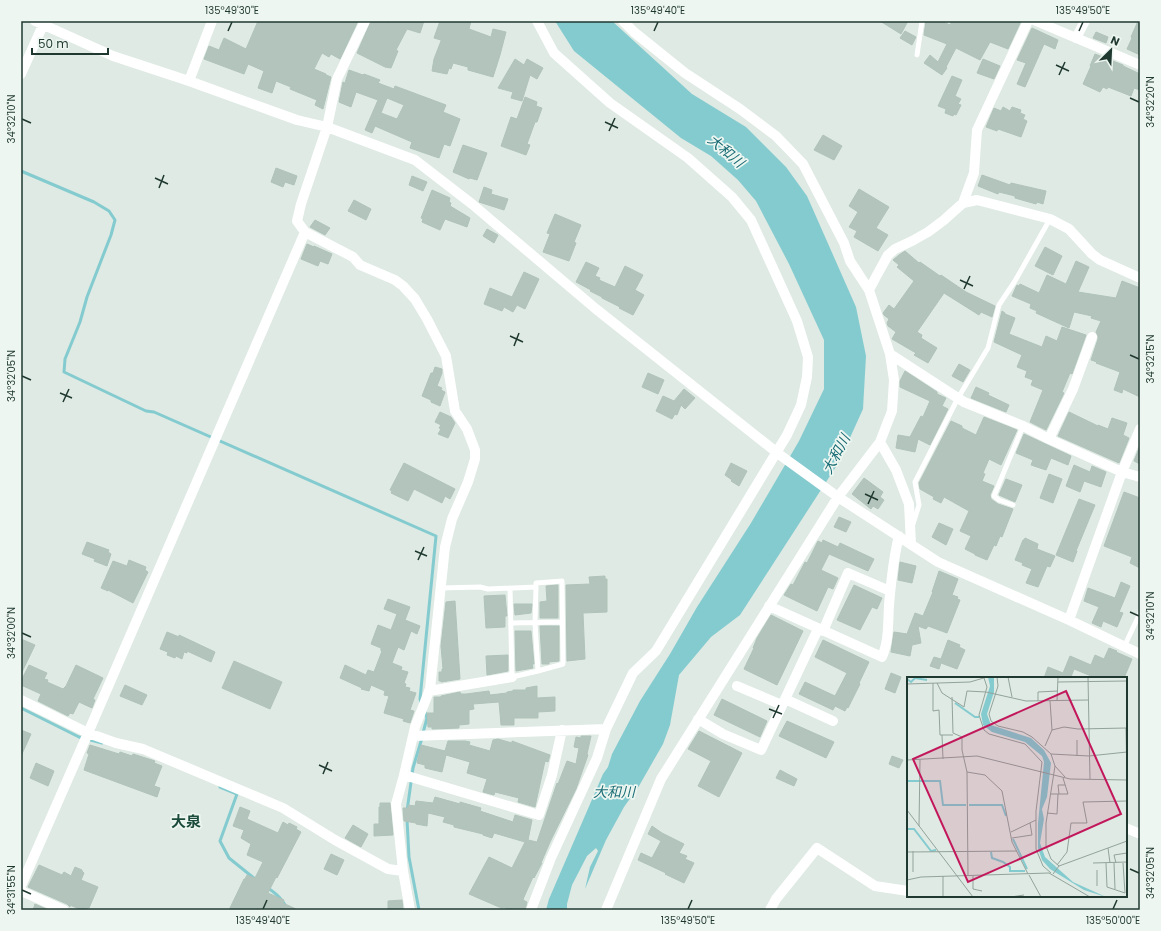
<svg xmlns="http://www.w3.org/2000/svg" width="1161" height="931" viewBox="0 0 1161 931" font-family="Poppins,'Noto Sans JP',sans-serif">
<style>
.water{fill:#84cbd0}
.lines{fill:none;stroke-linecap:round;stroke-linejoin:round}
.stream{stroke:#84cbd0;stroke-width:3}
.building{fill:#b3c4bc;stroke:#b0c3ba;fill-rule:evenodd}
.service{stroke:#fff;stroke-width:5}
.minor{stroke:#fff;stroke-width:10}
.ticks{fill:none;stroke:#1f3930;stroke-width:1.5}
.labels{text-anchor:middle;stroke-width:3.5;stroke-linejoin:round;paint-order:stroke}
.water-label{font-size:14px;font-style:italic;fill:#1a6d75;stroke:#eef6f1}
.quarter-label{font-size:15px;font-weight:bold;fill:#1b4b3b;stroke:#eef6f1}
.inset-river{fill:none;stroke:#84cbd0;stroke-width:2}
.inset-road{fill:none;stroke:#92a39b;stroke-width:1}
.view{fill:#c2185b;fill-opacity:0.15;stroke:#c2185b;stroke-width:2}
.inset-edge{fill:none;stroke:#1f3930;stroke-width:2}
.neatline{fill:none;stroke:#1f3930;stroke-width:1.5}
.ticks-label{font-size:10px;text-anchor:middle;fill:#1f3930}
</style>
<rect width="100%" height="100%" fill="#deeae3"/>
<!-- water -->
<path class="water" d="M555,21H612L692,94L746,127L786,167L807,196L856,307L866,356L863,409L839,462L740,615L711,637L679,675L670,725L663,744L639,786L624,807L606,840L585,889L590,867L598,851L596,848L587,856L572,885L567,904V910H546L549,899L603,774L608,767L612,754L640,701L670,654L697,607L751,523L799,441L824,389V340L789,264L756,201L738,180L711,156L681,138L574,51Z"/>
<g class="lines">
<!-- stream -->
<path class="stream" d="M21,171L94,202L109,211L115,220L111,235L87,297L80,322L65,359L64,372L146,411L154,412L436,536L420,699L421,703
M21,708L79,737L102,743
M423,733L427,718L425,712
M220,787L237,794L220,841L229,858L255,879
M407,811L413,768L422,738
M407,819L409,857L419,910
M268,888C278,895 282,899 288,910"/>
</g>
<!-- building -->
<path class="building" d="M258,21H358L340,59L331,54L329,57L322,53L314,69L326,74V75L331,77L323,109L315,105L317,100L290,89L291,87L276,81L272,93L258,88L264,71L248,64L244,74L204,59L209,46L219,50L224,38L246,49Z
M371,21H384L390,24L388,23V21H424L420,33L407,29L396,50L398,51L391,68L385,67L357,53Z
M440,21H471L469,29L491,37L493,29L506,32L500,55L493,77L468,70V67L453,63L451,69L449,68L447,74L432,71L434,59L441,41V40L434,38Z
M880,21H908L901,34Z
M926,21H941L950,25L952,21H1021L1008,49L990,42L980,60L956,48L946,67L947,68L942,75L924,63L930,55L938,62L947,44L924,35Z
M1138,21H1140V55L1127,49L1132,38L1131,37Z
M1032,28L1058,40L1055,49L1044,44L1025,87L1017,84L1026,63L1017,60Z
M905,31L916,37L912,45L900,38Z
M1096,32L1108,37L1106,43L1093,38Z
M1095,54L1123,65V66L1140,74V90L1134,88L1131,96L1108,87L1107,89L1103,87L1100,92L1083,84L1091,66H1090Z
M515,59L524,65L527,59L543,68L537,79L530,75L522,101L511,98L513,92L498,88Z
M983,59L1000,66L994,79L977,73Z
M349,70L363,75L364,74L380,80L378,83L394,89L395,86L446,105L443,112L460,119L450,146L444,144L439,158L410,148L412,142L375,126L372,133L365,130L378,100L356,92L351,107L339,102L343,82L345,83ZM387,98L404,105L397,119L381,113Z
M952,76L962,80L955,96L961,99L958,104L961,105L956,115L954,114L953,116L945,113L946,109L938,106Z
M525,97L537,102L536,106L542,108L537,122H535L527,144L530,145L526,155L501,146L511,117L517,119Z
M1003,107L1010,111L1012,107L1021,110L1020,113L1025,115L1023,119L1027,121L1021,137L998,129L997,131L986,127L994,108L1001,111Z
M823,135L842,146L834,160L814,150Z
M463,145L487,153L477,180L470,178L469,179L453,172Z
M276,168L297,176L294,185L285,182L283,187L271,182Z
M982,175L1010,185L1011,183L1046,191L1043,204L1037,202L1036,204L1015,198V196L999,192L998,194L978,186Z
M412,176L427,182L423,191L409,185Z
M484,187L492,190L491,194L508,199L504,210L479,202Z
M859,189L889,207L876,228L888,235L878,251L854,237L857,231L849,227L858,212L849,206Z
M432,190L450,198L449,202L451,203L450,206L470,218L467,227L445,219L440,230L422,222L423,219L421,218Z
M354,200L371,209L366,220L348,211Z
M555,214L581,225L574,242L576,243L569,261L543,252L550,234L547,233Z
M315,220L330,228L325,235L310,227Z
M487,229L498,235L494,243L483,236Z
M307,244L314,247V246L332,254L328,264L320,261L318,266L301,259Z
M1045,247L1062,256L1053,275L1035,266Z
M905,251L919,263L920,262L940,276L941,275L966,292L995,306L992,317L981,312L979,315L944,293L917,332L922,335L921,338L937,348L928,363L914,355L916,353L892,339L896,332L888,326L887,323L889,319L884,315L883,313L889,305L894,309L914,281L897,267L899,265L893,260L899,255Z
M1076,261L1089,267L1078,292L1116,298L1122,281L1140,288V397L1123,389L1122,393L1114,390L1120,372L1096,363L1097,362L1091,360L1098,339V336L1096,332L1101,321L1091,318L1092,316L1074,312L1069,328L1036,313L1037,311L1030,308L1031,304L1012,296L1017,285L1019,286L1020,284L1039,293L1047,275L1066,284Z
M586,262L599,268L595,276L600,278L599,280L615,287L625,266L643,275L635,290L644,295L633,315L619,308L620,307L602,298V297L590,291L591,290L576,282Z
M524,272L539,279L525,309L517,305L513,312L504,307L502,311L484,304L490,288L512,297Z
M1002,311L1005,313V314L1015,318L1009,334L1042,347L1046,336L1057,341L1062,327L1086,335L1072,374L1070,373L1062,392L1064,393L1046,430L1030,422L1043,390L1031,385L1033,380L1025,377L1027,371L1017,367L1022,355L994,342Z
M959,364L970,370L963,382L952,376Z
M435,367L442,369V373L437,386L442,388L441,390L445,392L440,406L431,402V400L422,396L431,373H433Z
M905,371L937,392V394L946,398L942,406L948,409L930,445L918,439L915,452L896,448L898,435L910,437L921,416L923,417L930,401L900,387V381Z
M648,373L664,380L658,394L642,387Z
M976,387L989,393L988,395L1009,405L1006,412L971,398Z
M684,389L695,398L685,409L681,405L677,415L675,414L672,419L656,411L663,396L674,401Z
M440,412L451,417L455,423L448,438L438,434L441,429L439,428L441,425L435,422Z
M1069,412L1098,426V425L1108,429L1112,418L1127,423L1123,435L1129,438L1119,463L1058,436Z
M984,417L1017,430L1001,465L989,459L983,473L985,474L982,481L994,486L990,495L991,499L998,504L1013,509L1002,537L1000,536L996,546L994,545L987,560L975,555V554L965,549L971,536L960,531L969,511L944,497L941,503L933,499L934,497L920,489L919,483L951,421L962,426V428L976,435Z
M1024,434L1071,456L1068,465L1051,458L1046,470L1031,465L1033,460L1016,453Z
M1140,446V464L1134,461Z
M404,463L455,489L450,499L445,496L442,503L414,489L408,501L391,493L392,491L390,490Z
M731,463L747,471L739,486L731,481L732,480L725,475Z
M1074,465L1090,472L1092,466L1106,472L1101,487L1084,481L1080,492L1066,486Z
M1049,474L1062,479L1053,503L1040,498Z
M864,478L883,492L880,497L884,500L878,509L873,506L871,509L852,494Z
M1006,479L1022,485L1015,502L999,495Z
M1124,492L1140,498V568L1130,563L1132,557L1104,546Z
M1079,499L1095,505L1076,551H1077L1073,562L1056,555Z
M839,517L851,522L846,532L834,527Z
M939,523L953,529L946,545L932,537Z
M1025,538L1038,544L1037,549L1055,556L1050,567L1047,566L1038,587L1026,583L1032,569L1022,565L1023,563L1015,560L1023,540H1024Z
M823,540L838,547L840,543L874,559L868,571L829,554L821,570L838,578L833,589L828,587L817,611L784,595L791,584L793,585L805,562L807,563L818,541L822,543Z
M87,542L109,550L108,552L111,554L107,566L94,561L95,559L82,554Z
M129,560L146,567L145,570L148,572L133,603L108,590V591L101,588L113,561L127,566Z
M900,562L916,566L912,583L898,580Z
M939,571L958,579L952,595L958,597L957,599L960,600L947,633L928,626L926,629L918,626L921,643L912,645L910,656L891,652L894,632L907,634L915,613L923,616L933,592H932Z
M605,576V579H607V612L583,613L585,659L567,661L566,585L590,584L589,577Z
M1121,582L1130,586L1119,612L1123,613L1117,627L1103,621L1101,627L1092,623L1099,607L1084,601L1088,588L1115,598Z
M558,585V618H540V602L547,601L546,586Z
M854,585L882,598L877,609L872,607L860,630L837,620Z
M505,595L507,616H505V627L486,628L484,596Z
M388,599L410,607L405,620L420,626L417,634L411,631L404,650L398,647L392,663L402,667L401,670L408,672L404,683L406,684L405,687L410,688L409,691L416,693L410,710L414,711L410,723L403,721L404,719L384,713L389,696L384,695L385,691L371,685L369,691L361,689L362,688L340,678L345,665L366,675L368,670L374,672L382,651H381V648L371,644L378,625L391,630L397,614L384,609Z
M455,601L460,679L441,682V681H439V672H442V669H443L441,646L446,602Z
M514,604H532L531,613L515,615Z
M771,615L803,631L777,685L744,669L754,648H753L757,638Z
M540,626H559V661L549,662V664H542Z
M515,631H531L534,664H532L533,668L516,671Z
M167,632L179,637V635L215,652L211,662L187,651V653L184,652L182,659L176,656L175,658L167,655L168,652L160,649Z
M21,639L35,645L21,674Z
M823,640L869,662L859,683L860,684L848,708L847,707L845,711L835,706L833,710L799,694L805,682L835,696L847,673L815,657Z
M948,640L960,645L959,647L965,650L957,669L941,663L939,669L930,666L934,657L941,659Z
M1109,648L1117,651L1116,652L1132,659L1124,678H1112L1106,675L1105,678H1096L1074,669L1071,677L1074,678H1044L1048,667L1063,673L1070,656L1091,665L1095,655L1104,659Z
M508,655V671L487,675L486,656Z
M234,661L282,682L270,709L222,688Z
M29,665L47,673L44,679L48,680L47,682L63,689L66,686L76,665L103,678L93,699L95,700L92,708L79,702L73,714L70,713L68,716L38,701L41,694L21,685V681Z
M891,673L901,677L895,693L885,689Z
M125,685L147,695L142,705L120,696Z
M537,686V698L555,697V711L538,712V718H514V725H501L499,702L473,704L474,709L469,710V724L459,725V728L432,729V727H428L427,713H434V697H441V696L460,692L461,694H466L489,691L490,695L507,693V692L513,691V690H526V688Z
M722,699L767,721L760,737L714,715Z
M787,721L834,742L826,758L779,736Z
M21,730L31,734L21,756Z
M699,731L742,753L719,797L698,786L711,761L688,749Z
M581,736H591L587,754L588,755L576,789L550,842L541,863H542L534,878L533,877L524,897L523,900L527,902L525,910H510L503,907V908L499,907L469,894L489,857L512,868L525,842L494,833L492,838L483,835V834L454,827V825L443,822L445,817L428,813L427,826L416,824V823L404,821L403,808H408V805L415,806L416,801L433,803L435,797L460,804V802L481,808L480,811L513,822L515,815L532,820L528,840L537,842L557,783L558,784L567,761L576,764L579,748L574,747L576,737L581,738Z
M498,739L512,743V741L550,755L548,762L545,761L535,807L518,802L519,798L495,792L494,795L483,792L487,779L467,773L470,762L446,755L442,772L425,768V765L417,763L421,745L445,751L448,741H465L470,742L469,745L490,751L493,740Z
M90,745L119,754L120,752L132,756L133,754L155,761L154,763L162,766L154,786L160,788L157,797L84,770L89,754L87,753Z
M892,756L903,760L899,768L889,764Z
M36,763L54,771L48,786L30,778Z
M780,770L797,779L794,786L776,778Z
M380,803H390L393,835L374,836V824H379V807H380Z
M240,807L250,811L247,819L278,833L283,822L288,825L289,823L297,827L296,829L301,832L277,878L276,877L268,893L284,900L283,903L298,910H229L244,879H245L247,875L255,878L263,862L247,855L251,844L241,838L244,830L233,826Z
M353,825L368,834L361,847L345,838Z
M652,826L662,833L684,844L679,853L687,856L685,859L694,863L684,883L665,874L666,873L638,860L641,853L652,858L661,841L648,834Z
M331,854L344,860L337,875L324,869Z
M39,865L62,875L64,872L71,876L75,867L82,870V871L84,873L81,880L98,887L89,908L88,907L86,910H82L70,905V907L67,904L28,887Z
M402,900L403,910H391V908L388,909V901Z
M35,904L46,909L45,910H33Z"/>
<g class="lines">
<!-- service -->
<path class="service" d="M917,55L922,21
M1013,505L999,500L994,496L1023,426
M913,524L919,505L915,482L958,398L988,348L999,305L1015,281L1050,219
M536,587V583L562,581L563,664L538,671
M440,588L480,587L488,589L536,587L535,623L538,671L512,677L510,588
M511,623L562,622
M1124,647L1140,613"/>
<!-- minor -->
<path class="minor" d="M35,21L113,56L189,81L297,120L327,127L415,160L472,204L596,309L780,455L838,497L938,562L1069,620L1140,654
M365,21L337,79L327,127L301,204L297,221L305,232L353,257L360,265L395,280L403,286L415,299L427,319L446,356L455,411L467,429L475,450V459L468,482L452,519L445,547L430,689L415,727L404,775L396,804L403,871L410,910
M623,21L634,32L685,73L740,109L776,136L803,164L844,243L850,261L869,290L890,354L894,380L892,411L880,442L896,470L909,504L911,544
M1036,21L1140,65
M1076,38L1085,21
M21,74L43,25
M189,81L212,21
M963,203L974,173L977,130L1028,21
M869,290L877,275L888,255L895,249L912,241L928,232L944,220L963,203L977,200L1050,219L1069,229L1092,254L1100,260L1140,278
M890,354L964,402L1023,426L1049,439L1122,472L1140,477
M1049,439L1073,389L1092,337
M769,606L882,657C889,641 888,622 889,605C891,582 893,559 899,536
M1069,620L1122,472L1140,429
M823,631L848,573L890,591
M737,686L782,705
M429,691L512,677
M785,699L833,721
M21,700L88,733L116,743L143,749L283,808L335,840L388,869L403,871
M698,719L723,734L761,750L818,629
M413,736L606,729
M404,775L539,815L552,775L562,730
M1126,828L1140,834
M21,886L88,733L305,232
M21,891L64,910
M531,910L551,858L597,758L606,729L633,673L656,651L787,435L801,405L807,377L808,357L797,321L751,220L732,197L688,158L610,103L554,53L537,21
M606,910L661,779L838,497L880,442
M770,910L776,899L817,848L875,886L908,891"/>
</g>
<!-- ticks -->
<path class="ticks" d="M228,31L232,22M654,31L658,22M1079,31L1083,22M1056,65L1069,71M1059,75L1065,62M1130,98L1139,102M22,119L31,123M605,122L618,128M609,131L615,118M155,178L168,184M159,188L164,175M960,280L973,286M964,289L970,276M510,336L523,342M514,346L519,333M1130,355L1139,359M22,376L31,380M60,393L72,398M63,402L69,389M865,494L878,500M868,504L874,491M415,551L427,556M418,560L424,547M1130,612L1139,616M22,633L31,637M769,709L782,714M773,718L779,705M319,765L332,771M323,774L328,762M1130,869L1139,873M22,890L31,894M263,909L267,900M688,909L692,900M1113,909L1117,900"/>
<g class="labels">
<!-- water labels -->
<g class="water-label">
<text transform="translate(726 151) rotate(40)" y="5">大和川</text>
<text transform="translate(836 454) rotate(-62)" y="5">大和川</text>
<text x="614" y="797">大和川</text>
</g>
<!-- quarter labels -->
<g class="quarter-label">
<text x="186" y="827">大泉</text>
</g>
</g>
<!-- overview -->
<g transform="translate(907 677)">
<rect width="220" height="220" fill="#deeae3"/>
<path d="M81,0H87V15L80,37L84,48L124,61L137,73L144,86L140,120L135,132L137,142L133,166L138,180L166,205L199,220L177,213L143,192L135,183L131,171V146L137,85L135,79L118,65L85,55L76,48L74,37L83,9Z" fill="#84cbd0"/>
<path class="inset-river" d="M0,2L4,5L8,1L20,3M48,26L68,40H72M0,104H33L36,128H59M62,128H95L99,139M0,152H7L24,174L29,173M106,162L120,192M84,175L85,181L96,185L103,190V194H118"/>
<path class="inset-road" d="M90,0L91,9L82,37L84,44L91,49L116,55L125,60L144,77L148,89L158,100M101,0L105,20M181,0L183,102M77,1L80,10L72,38L77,53L82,57L118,67L135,85L129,134V172L136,189L144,196M151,5L220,4M26,6V34L32,33L33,58H46M30,6L35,16L57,30L60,14L79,15L119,24L181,23M0,7L63,5L80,0M45,20L46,56L55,60V73L60,95L61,199M131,24V15L151,14M150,24L151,0M219,51L220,103M145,53L157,50L171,52L220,51M35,58L36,82M170,63V79M138,69L145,53L143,24M144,77L182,79L220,75M0,83L70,79L163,102L220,103M148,89L139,146V169L144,182L152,189M60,95L78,98L95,114L105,165L121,197M143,117H161L156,101M152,117L151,108H158M0,133L66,220M140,136L150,137L151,117M12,149L13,83M104,155L129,143M105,161L125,158L123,146M201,171L203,186M0,175L110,174M186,186L220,185M199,186L200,210L218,216L216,186M207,186L208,212M209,186L207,178L220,176M150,188L160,175L164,146H180L176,125L220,124M190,193V209M6,195V174M146,197L152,189L220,164M122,198L134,220M66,199V212L75,214M0,203L14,200L142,196L183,220M36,220V199M104,220L117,218"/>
<path class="view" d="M159,14L214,137L61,205L6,82Z"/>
<rect width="220" height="220" class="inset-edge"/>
</g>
<!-- border -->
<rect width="1161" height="931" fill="none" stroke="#eef6f1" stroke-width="44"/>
<!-- north arrow -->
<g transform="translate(1111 50) rotate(24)" stroke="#eef6f1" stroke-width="3" paint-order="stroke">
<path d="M0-3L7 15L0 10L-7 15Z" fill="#1f3930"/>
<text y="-6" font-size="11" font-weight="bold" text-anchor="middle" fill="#1f3930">N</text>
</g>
<!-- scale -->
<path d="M32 48v6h76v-6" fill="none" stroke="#1f3930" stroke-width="2"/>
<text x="38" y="48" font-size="12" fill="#1f3930" stroke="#eef6f1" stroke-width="3" paint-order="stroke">50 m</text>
<rect x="22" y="22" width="1117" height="887" class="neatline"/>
<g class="ticks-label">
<text x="232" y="14">135°49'30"E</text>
<text x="658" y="14">135°49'40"E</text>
<text x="1083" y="14">135°49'50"E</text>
<text transform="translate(1150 102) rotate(-90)" y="4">34°32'20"N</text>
<text transform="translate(11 119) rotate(-90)" y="4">34°32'10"N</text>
<text transform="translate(1150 359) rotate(-90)" y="4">34°32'15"N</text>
<text transform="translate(11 376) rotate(-90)" y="4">34°32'05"N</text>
<text transform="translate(1150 616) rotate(-90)" y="4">34°32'10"N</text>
<text transform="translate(11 633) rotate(-90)" y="4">34°32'00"N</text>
<text transform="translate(1150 873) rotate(-90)" y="4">34°32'05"N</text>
<text transform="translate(11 890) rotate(-90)" y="4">34°31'55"N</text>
<text x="263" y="924">135°49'40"E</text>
<text x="688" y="924">135°49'50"E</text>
<text x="1113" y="924">135°50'00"E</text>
</g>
</svg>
